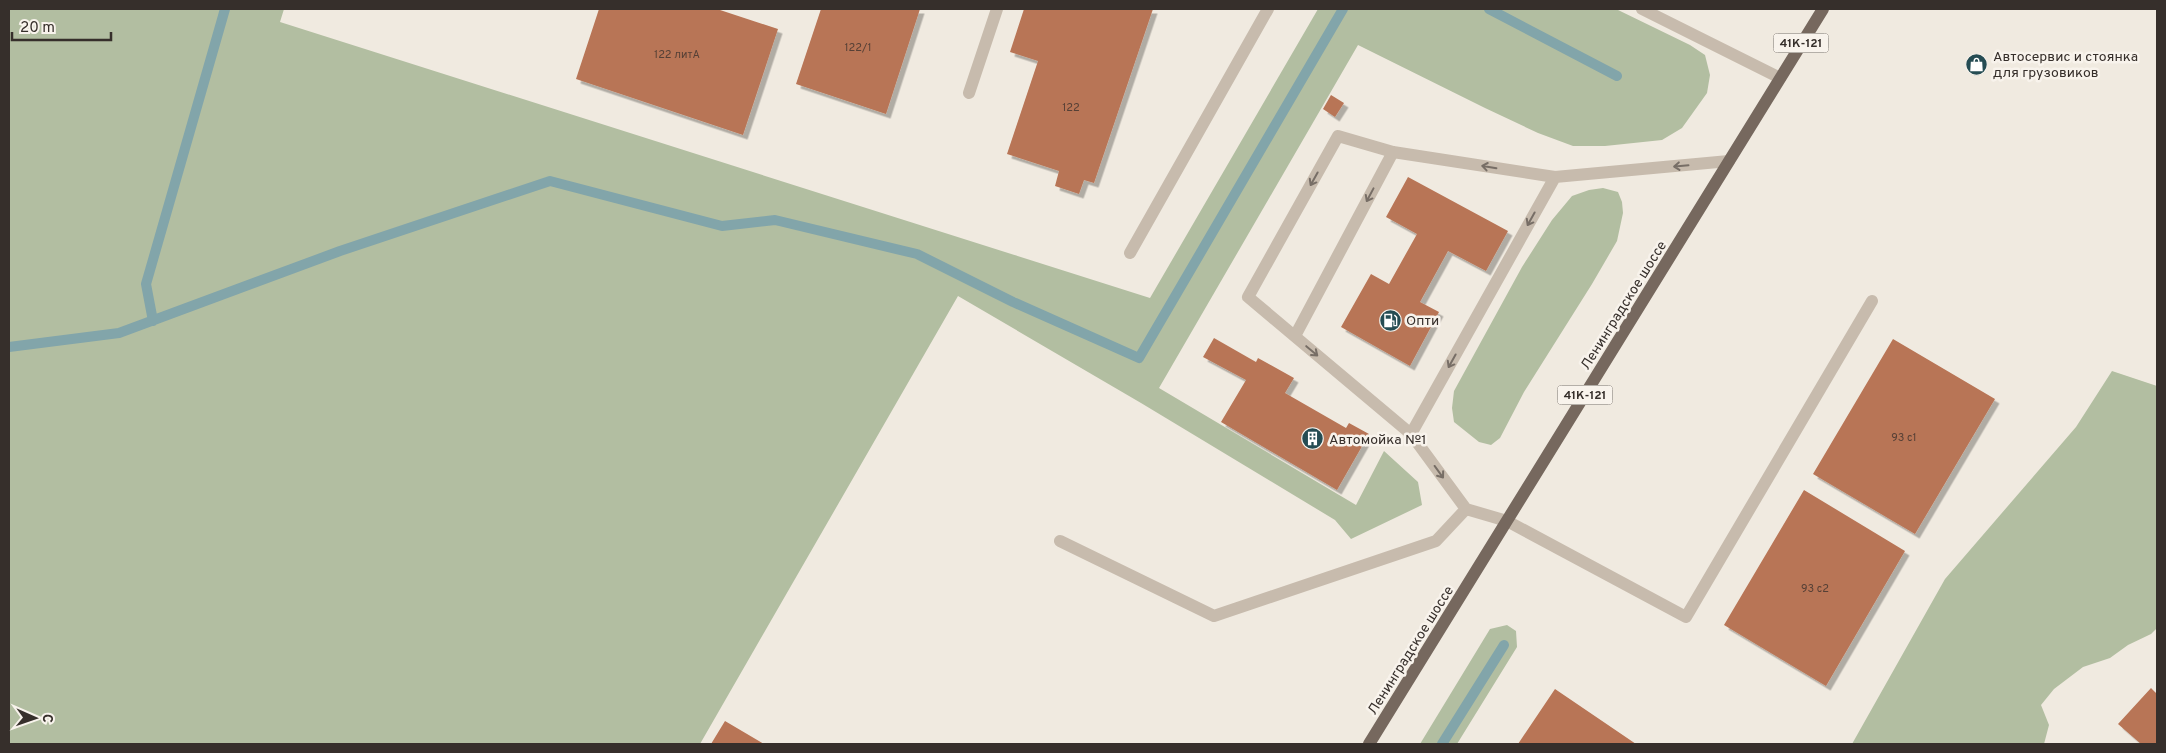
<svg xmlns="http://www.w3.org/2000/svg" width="2166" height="753" viewBox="0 0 2166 753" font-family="Overpass,sans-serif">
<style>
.green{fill:#b2bea1}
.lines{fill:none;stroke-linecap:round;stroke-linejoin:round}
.stream{stroke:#82a5aa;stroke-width:10}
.building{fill:#b87556;filter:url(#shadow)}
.service{stroke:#c7bbad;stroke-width:12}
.primary{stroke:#76685e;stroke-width:12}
.oneway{stroke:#776e66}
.labels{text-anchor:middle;stroke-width:5;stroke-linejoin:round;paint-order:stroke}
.number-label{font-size:11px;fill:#564036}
.shield{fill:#f8f3ec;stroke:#706a65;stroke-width:1}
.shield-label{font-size:12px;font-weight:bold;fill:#362f2b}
.poi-label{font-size:14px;fill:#362f2b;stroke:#f8f3ec;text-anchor:start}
.street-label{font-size:14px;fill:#362f2b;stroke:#f8f3ec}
</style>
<defs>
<filter id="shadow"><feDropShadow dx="4.5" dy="4.5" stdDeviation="0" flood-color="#0004"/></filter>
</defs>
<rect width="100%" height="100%" fill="#f0eae0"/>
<!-- green -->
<path class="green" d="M9,9H284L280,22L1150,298L1318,9H1616L1690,45L1705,55L1710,75L1707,93L1682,128L1662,140L1605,146H1573L1538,133L1485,108L1358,45L1159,388L1356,505L1384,451L1418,482L1422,505L1351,539L1335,520L1141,403L958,296L700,744H9Z
M1603,188L1618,192L1622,202L1623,213L1617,241L1592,284L1524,392L1500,438L1491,445L1479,442L1454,422L1452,408L1454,391L1522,267L1552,220L1572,196L1589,190Z
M2112,371L2157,386V628L2151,634L2128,645L2110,658L2083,667L2054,689L2041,705L2049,725L2044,744H1852L1945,579L2076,427Z
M1507,625L1516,631L1517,647L1457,744H1420L1490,629Z"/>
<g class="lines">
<!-- stream -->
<path class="stream" d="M1489,9L1617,76
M153,321L146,284L225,9
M9,347L119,333L340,251L550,181L722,226L775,220L917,254L1013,302L1139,358L1343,9
M1442,744L1504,645"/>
</g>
<!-- building -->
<path class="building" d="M599,9H717L778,29L743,135L576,79Z
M821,9H920L886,114L796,84Z
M1024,9H1153L1094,183L1084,180L1079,194L1055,186L1059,171L1007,154L1038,61L1010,52Z
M1331,95L1344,103L1335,117L1323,109Z
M1408,177L1508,231L1486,271L1448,251L1420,302L1439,312L1410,366L1341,327L1371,274L1389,284L1417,234L1386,217Z
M1214,338L1256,362L1258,358L1294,378L1285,393L1346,428L1349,423L1369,434L1337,490L1221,422L1246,380L1203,357Z
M1893,339L1995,399L1915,534L1813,474Z
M1804,490L1905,551L1826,686L1724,625Z
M2151,688L2157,694V744H2141L2118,724Z
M1555,689L1636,744H1518Z
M725,721L764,744H711Z"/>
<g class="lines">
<!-- service -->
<path class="service" d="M1642,9L1780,78
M969,93L997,9
M1729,161L1555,177L1393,152L1338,136L1248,297L1411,434L1466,509L1507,521L1686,617L1872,301
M1130,253L1268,9
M1295,336L1393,152
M1411,434L1555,177
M1060,541L1214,616L1436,541L1466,509"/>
<!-- primary -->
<path class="primary" d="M1369,744L1823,9"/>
</g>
<!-- one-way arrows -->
<defs><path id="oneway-shaft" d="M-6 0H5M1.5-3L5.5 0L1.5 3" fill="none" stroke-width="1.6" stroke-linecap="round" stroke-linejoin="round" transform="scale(1.25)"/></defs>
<g class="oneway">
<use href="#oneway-shaft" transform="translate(1681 166) rotate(175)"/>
<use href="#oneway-shaft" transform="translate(1489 167) rotate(-171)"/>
<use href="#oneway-shaft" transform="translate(1314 179) rotate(119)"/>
<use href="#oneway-shaft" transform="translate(1370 195) rotate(118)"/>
<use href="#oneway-shaft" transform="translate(1531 219) rotate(119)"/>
<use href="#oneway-shaft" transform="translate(1312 351) rotate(40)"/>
<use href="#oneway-shaft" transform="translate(1452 361) rotate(119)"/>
<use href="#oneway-shaft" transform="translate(1439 472) rotate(54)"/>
</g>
<!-- icons -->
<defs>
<symbol id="shop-disc" viewBox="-11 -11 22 22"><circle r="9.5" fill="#254c53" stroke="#f8f3ec"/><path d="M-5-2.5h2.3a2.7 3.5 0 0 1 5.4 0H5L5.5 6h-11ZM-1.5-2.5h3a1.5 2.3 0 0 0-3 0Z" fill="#fff"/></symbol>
<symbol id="fuel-disc" viewBox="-11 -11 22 22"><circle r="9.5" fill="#254c53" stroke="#f8f3ec"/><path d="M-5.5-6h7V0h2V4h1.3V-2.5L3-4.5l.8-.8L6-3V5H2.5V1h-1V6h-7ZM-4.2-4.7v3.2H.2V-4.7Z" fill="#fff"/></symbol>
<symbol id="building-disc" viewBox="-11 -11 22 22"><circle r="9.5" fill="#254c53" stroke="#f8f3ec"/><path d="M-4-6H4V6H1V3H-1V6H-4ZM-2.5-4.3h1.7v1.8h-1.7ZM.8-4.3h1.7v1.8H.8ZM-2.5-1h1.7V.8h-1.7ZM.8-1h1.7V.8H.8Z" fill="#fff"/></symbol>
</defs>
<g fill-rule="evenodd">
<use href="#shop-disc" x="1964" y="52" width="25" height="25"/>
<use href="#fuel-disc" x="1378" y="308" width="25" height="25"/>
<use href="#building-disc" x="1300" y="426" width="25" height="25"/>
</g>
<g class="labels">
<!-- number labels -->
<g class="number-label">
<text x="858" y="51">122/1</text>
<text x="677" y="58">122 литА</text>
<text x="1071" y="111">122</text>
<text x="1904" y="441">93 с1</text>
<text x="1815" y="592">93 с2</text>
</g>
<!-- shield labels -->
<g class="shield">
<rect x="1773.5" y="33.5" width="55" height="19" rx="4"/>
<rect x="1557.5" y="385.5" width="55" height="19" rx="4"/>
</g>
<g class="shield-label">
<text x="1801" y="47">41К-121</text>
<text x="1585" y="399">41К-121</text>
</g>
<!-- poi labels -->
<g class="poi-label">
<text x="1993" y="61">Автосервис и стоянка<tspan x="1993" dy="16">для грузовиков</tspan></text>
<text x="1406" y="325">Опти</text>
<text x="1329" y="444">Автомойка №1</text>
</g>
<!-- street labels -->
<g class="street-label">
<text transform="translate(1623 305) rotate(-58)" y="5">Ленинградское шоссе</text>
<text transform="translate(1410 650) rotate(-58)" y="5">Ленинградское шоссе</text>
</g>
</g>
<!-- border -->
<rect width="2166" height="753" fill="none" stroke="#362f2b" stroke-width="20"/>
<!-- north arrow -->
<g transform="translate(35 718) rotate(92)" stroke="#f8f3ec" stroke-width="4" paint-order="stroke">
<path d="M0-4L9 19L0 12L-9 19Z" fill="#362f2b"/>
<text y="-8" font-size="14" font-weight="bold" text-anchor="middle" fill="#362f2b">С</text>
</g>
<!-- scale -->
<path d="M12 32v8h99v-8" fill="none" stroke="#362f2b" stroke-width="2.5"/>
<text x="20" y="32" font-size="15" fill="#362f2b" stroke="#f8f3ec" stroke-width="4" paint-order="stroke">20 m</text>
</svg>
